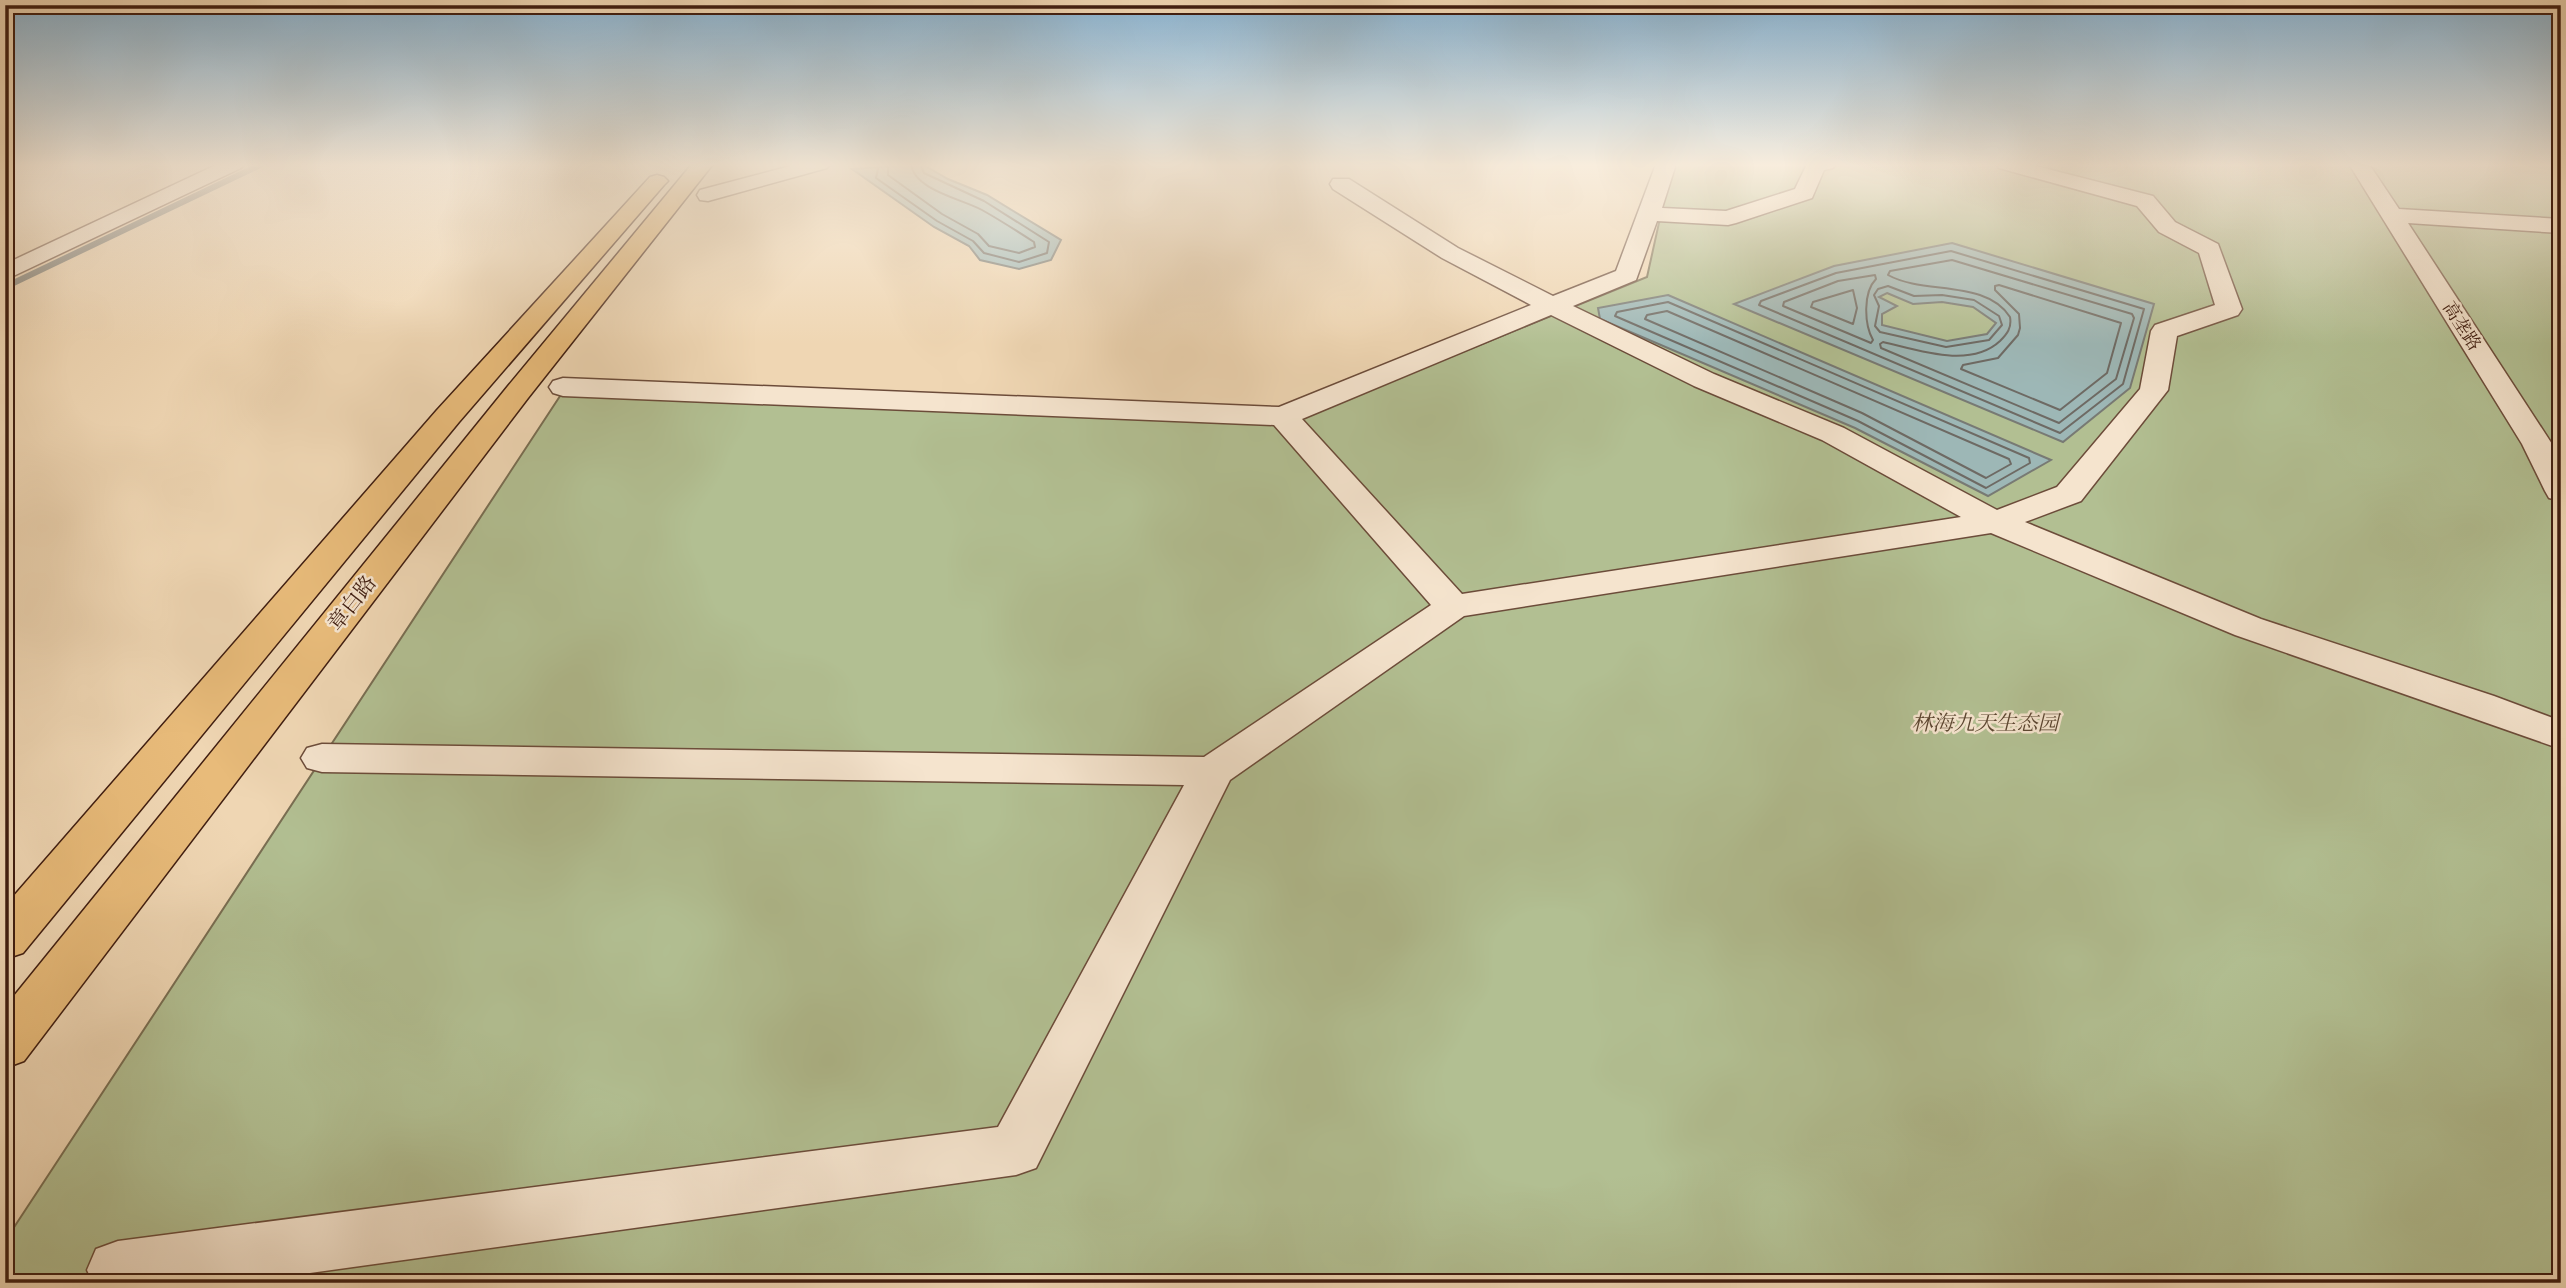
<svg xmlns="http://www.w3.org/2000/svg" width="2566" height="1288" viewBox="0 0 2566 1288" font-family="'IM FELL French Canon','Noto Serif SC',serif">
<style>
.green{fill:#b2bf92;stroke:#796e52;stroke-width:2}
.water{fill:#9db7b6;stroke:#787a74;stroke-width:2;fill-rule:evenodd}
.lines{fill:none;stroke-linecap:round;stroke-linejoin:round}
.shore{stroke:#6e6a64;stroke-width:2}
.stream{stroke:#787a74;stroke-width:6}
.minor-casing{stroke:#6c4c3a;stroke-width:3}
.highway-casing{stroke:#401e11;stroke-width:3}
.minor{fill:#f5e4ce;fill-rule:evenodd}
.highway{fill:#e8bb7a;fill-rule:evenodd}
.labels{text-anchor:middle;stroke-width:5;stroke-linejoin:round;paint-order:stroke}
.far-street-label{font-size:18px;fill:#401e11;stroke:#f5e4ce}
.street-label{font-size:21px;fill:#401e11;stroke:#f5e4ce}
.park-label{font-size:21px;font-style:italic;fill:#5c4631;stroke:#f5e4ce}
</style>
<rect width="100%" height="100%" fill="#efd6b3"/>
<filter id="stains"><feTurbulence type="fractalNoise" baseFrequency=".00286" numOctaves="4"/><feColorMatrix values="0 0 0 0 .2 0 0 0 0 .09 0 0 0 0 .02 0 0 0 .5 -.17"/></filter>
<radialGradient id="worn" r=".72"><stop offset=".6" stop-color="#630" stop-opacity="0"/><stop offset="1" stop-color="#630" stop-opacity=".3"/></radialGradient>
<!-- green -->
<path class="green" d="M1672,164H2561V1283H5V1241L564,390L1292,421L1647,277Z"/>
<!-- water -->
<path class="water" d="M922,164L948,179L987,195L1061,240L1051,260L1019,269L980,260L969,246L934,227L852,169Z
M1952,243L2154,304L2130,388L2063,442L1734,304L1834,266ZM1887,293L1913,304L1942,302L1973,307L1996,323L1987,334L1947,341L1882,325V314L1897,306L1879,297Z
M1668,295L2051,460L1988,496L1855,428L1600,319L1598,308Z"/>
<g class="lines">
<!-- shore -->
<path class="shore" d="M879,164L876,178L937,221L973,241L984,253L1019,262L1047,253L1049,242L984,201L924,173L920,164
M888,164V175L942,214L978,234L989,246L1019,253L1035,247L1034,242C1017,231 1000,220 982,210C962,199 914,190 911,164
M1951,251L2144,309L2123,384L2060,433L1759,305L1761,301L1836,273Z
M1952,260L2132,314L2134,318L2116,379L2059,423L1881,348L1880,344L1883,342C1918,350 1970,369 2000,341C2007,334 2012,328 2010,317C1986,279 1924,295 1888,275L1890,271Z
M1875,275L1876,279C1863,292 1864,324 1873,340L1871,343L1783,306L1784,302L1838,281Z
M1999,285L2121,323L2107,373L2060,410L1961,369L1963,365L1998,358L2018,335L2020,328L2019,314L1995,290V286Z
M1888,286L1914,296L1942,295L1974,300L1999,316L2002,325L1989,340L1946,347L1880,332L1875,326L1879,306L1874,295L1878,289Z
M1853,290L1857,308L1853,324L1811,307L1813,302Z
M1668,302L2029,458L2030,463L1986,488L1858,421L1615,316L1617,312Z
M1667,311L2009,459L2011,464L1986,478L1862,413L1645,319L1647,315Z"/>
<!-- stream -->
<path class="stream" d="M5,287L262,164"/>
<defs>
<path id="minor" d="M218,164H244L241,168L5,280V264Z
M798,164H830L827,168L708,201L700,200L697,195L700,190Z
M1656,164H1676L1662,208L1726,211L1795,189L1807,164H1836L1833,168L1824,170L1812,198L1736,223L1728,225L1657,221L1636,280L1573,306L1714,374L1844,428L1997,510L2057,487L2140,389L2151,331L2155,325L2215,305L2199,253L2159,232L2137,206L1999,168L1996,164H2028L2153,196L2175,222L2218,244L2242,309L2238,315L2177,336L2168,390L2081,501L2025,522L2261,619L2494,696L2561,721V749L2235,635L1991,533L1464,616L1230,780L1036,1168L1016,1175L238,1283H93L87,1270L96,1249L118,1241L998,1127L1184,785L322,772L307,768L301,758L307,748L322,744L1204,757L1431,605L1274,425L563,396L553,393L549,387L553,381L563,378L1279,407L1531,305L1442,258L1333,189L1330,184L1333,179H1349L1458,248L1553,296L1616,271ZM1551,315L1694,386L1822,440L1961,517L1462,594L1302,419Z
M2349,164H2369L2399,209L2561,219V233L2408,223L2552,444L2561,460V501L2549,498L2545,491L2522,444Z"/>
<path id="highway" d="M692,164H713L528,398L24,1061L5,1068V1007L508,386Z
M657,175L664,177L668,181L664,185L459,422L23,953L5,959V906L437,410L650,177Z"/>
</defs>
<!-- minor casing -->
<use href="#minor" class="minor-casing"/>
<!-- highway casing -->
<use href="#highway" class="highway-casing"/>
<!-- minor -->
<use href="#minor" class="minor"/>
<!-- highway -->
<use href="#highway" class="highway"/>
</g>
<!-- sky -->
<linearGradient id="sky" x2="0" y2="1"><stop stop-color="#8ab5d4"/><stop offset="0.48" stop-color="#f8eddd"/><stop offset="1" stop-color="#f8eddd" stop-opacity="0"/></linearGradient>
<rect width="2566" height="344" fill="url(#sky)"/>
<g class="labels">
<!-- far-street labels -->
<g class="far-street-label">
<text transform="translate(2462 326) rotate(57)" y="6">高垄路</text>
</g>
<!-- street labels -->
<g class="street-label">
<text transform="translate(352 603) rotate(-52)" y="7">章白路</text>
</g>
<!-- park labels -->
<g class="park-label">
<text x="1985" y="730">林海九天生态园</text>
</g>
</g>
<!-- margin -->
<rect width="2566" height="1288" fill="none" stroke="#efd6b3" stroke-width="28"/>
<rect x="7" y="7" width="2552" height="1274" fill="none" stroke="#401e11" stroke-width="3.5"/>
<rect x="14" y="14" width="2538" height="1260" fill="none" stroke="#401e11" stroke-width="2"/>
<rect width="100%" height="100%" filter="url(#stains)"/>
<rect width="100%" height="100%" fill="url(#worn)"/>
</svg>
